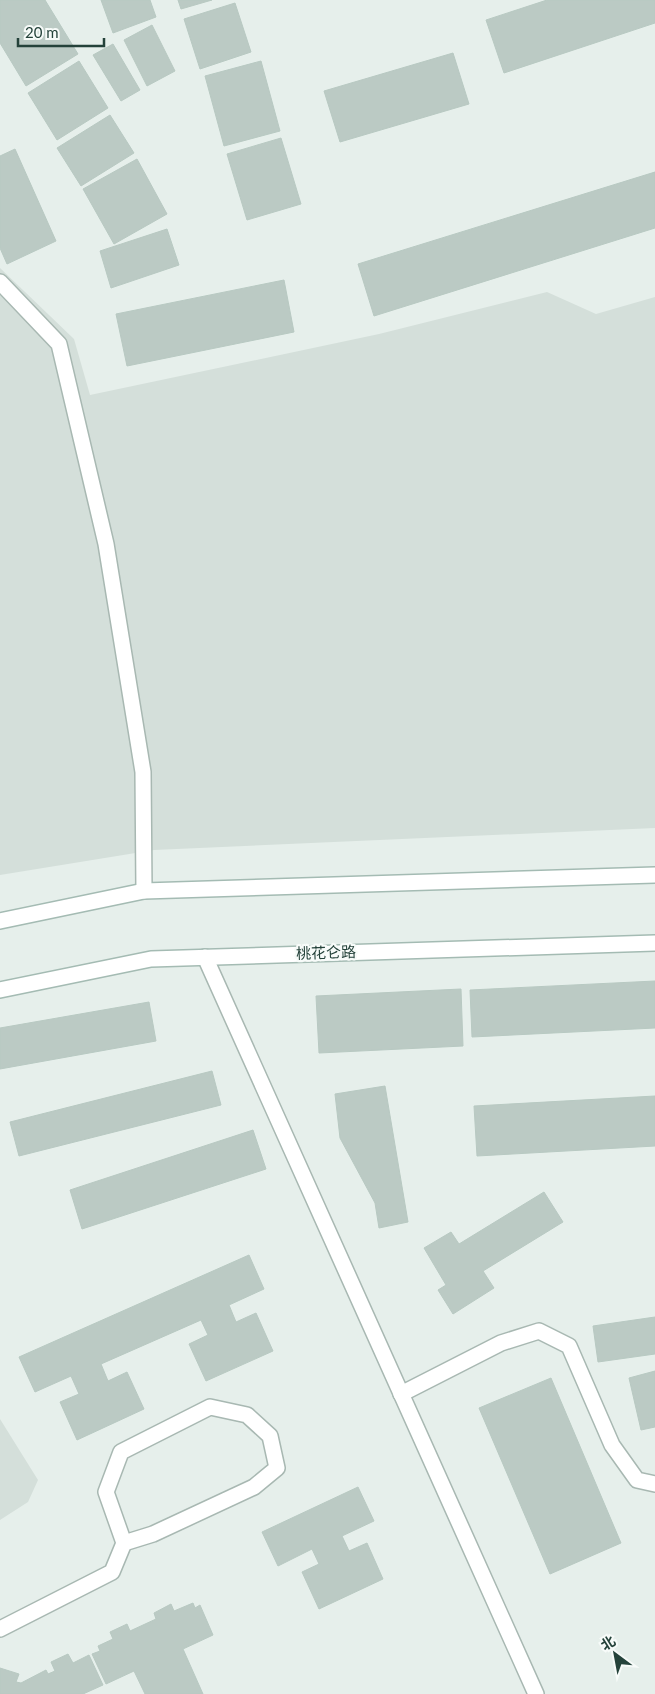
<svg xmlns="http://www.w3.org/2000/svg" width="655" height="1694" viewBox="0 0 655 1694" font-family="Lato,'Noto Sans SC',sans-serif">
<style>
.built{fill:#d4dfda}
.building{fill:#bbcac4;stroke:#b8c9c2}
.lines{fill:none;stroke-linecap:round;stroke-linejoin:round}
.minor-casing{stroke:#a8b8b2;stroke-width:18}
.tertiary-casing{stroke:#a8b8b2;stroke-width:18}
.secondary-casing{stroke:#a4bbb3;stroke-width:18}
.minor{stroke:#fff;stroke-width:15}
.tertiary{stroke:#fff;stroke-width:15}
.secondary{stroke:#fff;stroke-width:15}
.labels{text-anchor:middle;stroke-width:4.5;stroke-linejoin:round;paint-order:stroke}
.street-label{font-size:15px;fill:#24423a;stroke:#f7fbf9}
</style>
<rect width="100%" height="100%" fill="#e6efeb"/>
<!-- built -->
<path class="built" d="M0,268L74,339L90,395L379,334L547,292L596,314L655,297V828L154,850L0,875Z
M0,1419L38,1480L28,1502L0,1520Z"/>
<!-- building -->
<path class="building" d="M0,0H45L78,54L26,86L0,43Z
M101,0H150L156,17L113,33Z
M178,0H212L181,9Z
M547,0H655V23L504,73L486,20Z
M235,3L251,52L200,69L184,19Z
M152,25L175,71L147,86L124,40Z
M113,44L140,90L121,101L93,55Z
M453,53L469,104L340,142L324,91Z
M79,61L108,108L57,140L28,93Z
M261,61L280,131L224,146L205,76Z
M110,115L134,153L81,186L57,148Z
M281,138L301,204L247,220L227,154Z
M15,149L56,241L7,264L0,248V156Z
M137,159L167,214L114,244L83,189Z
M655,172V228L374,316L358,264Z
M167,229L179,265L111,288L100,251Z
M284,280L294,332L127,366L116,314Z
M655,981V1028L472,1037L470,990Z
M461,989L463,1046L319,1053L316,996Z
M149,1002L156,1041L0,1069V1028Z
M212,1071L221,1105L19,1156L10,1122Z
M385,1086L408,1222L379,1228L375,1203L340,1138L335,1094Z
M655,1096V1146L477,1156L474,1106Z
M253,1130L266,1169L82,1229L70,1190Z
M544,1192L563,1222L483,1271L494,1288L453,1314L438,1290L446,1285L424,1248L451,1232L459,1244Z
M249,1255L264,1289L229,1305L236,1322L256,1313L273,1351L206,1381L189,1344L208,1335L201,1320L101,1364L108,1381L127,1372L144,1409L77,1440L60,1402L79,1394L71,1376L35,1392L19,1357Z
M655,1317V1354L598,1362L593,1326Z
M655,1371V1427L641,1430L629,1378Z
M551,1378L621,1543L550,1574L479,1408Z
M358,1487L374,1521L342,1536L349,1551L367,1543L383,1579L319,1609L302,1572L319,1564L312,1549L278,1566L262,1532Z
M193,1603L195,1608L200,1605L213,1635L183,1649L203,1694H145L134,1671L106,1684L92,1654L100,1651L98,1646L113,1639L110,1632L127,1624L130,1631L156,1619L154,1613L171,1604L174,1611Z
M68,1654L73,1663L89,1655L103,1685L83,1694H0V1668L19,1674L16,1682L21,1683L46,1670L48,1674L55,1671L51,1662Z"/>
<g class="lines">
<defs>
<path id="minor" d="M0,282L59,344L106,544L143,772L144,891
M401,1394L501,1343L539,1331L569,1346L612,1445L637,1480L655,1484
M0,1629L112,1572L124,1543L106,1492L121,1452L210,1407L247,1415L270,1436L277,1468L254,1487L153,1534L124,1543"/>
<path id="tertiary" d="M205,957L536,1694"/>
<path id="secondary" d="M0,921L144,891L655,875
M0,990L151,959L655,943"/>
</defs>
<!-- minor casing -->
<use href="#minor" class="minor-casing"/>
<!-- tertiary casing -->
<use href="#tertiary" class="tertiary-casing"/>
<!-- secondary casing -->
<use href="#secondary" class="secondary-casing"/>
<!-- minor -->
<use href="#minor" class="minor"/>
<!-- tertiary -->
<use href="#tertiary" class="tertiary"/>
<!-- secondary -->
<use href="#secondary" class="secondary"/>
</g>
<g class="labels">
<!-- street labels -->
<g class="street-label">
<text transform="translate(326 953) rotate(-2)" y="5">桃花仑路</text>
</g>
</g>
<!-- north arrow -->
<g transform="translate(615 1654) rotate(328)" stroke="#f7fbf9" stroke-width="4" paint-order="stroke">
<path d="M0-4L9 19L0 12L-9 19Z" fill="#24423a"/>
<text y="-8" font-size="14" font-weight="bold" text-anchor="middle" fill="#24423a">北</text>
</g>
<!-- scale -->
<path d="M18 38v8h86v-8" fill="none" stroke="#24423a" stroke-width="2.5"/>
<text x="25" y="38" font-size="15" fill="#24423a" stroke="#f7fbf9" stroke-width="4" paint-order="stroke">20 m</text>
</svg>
